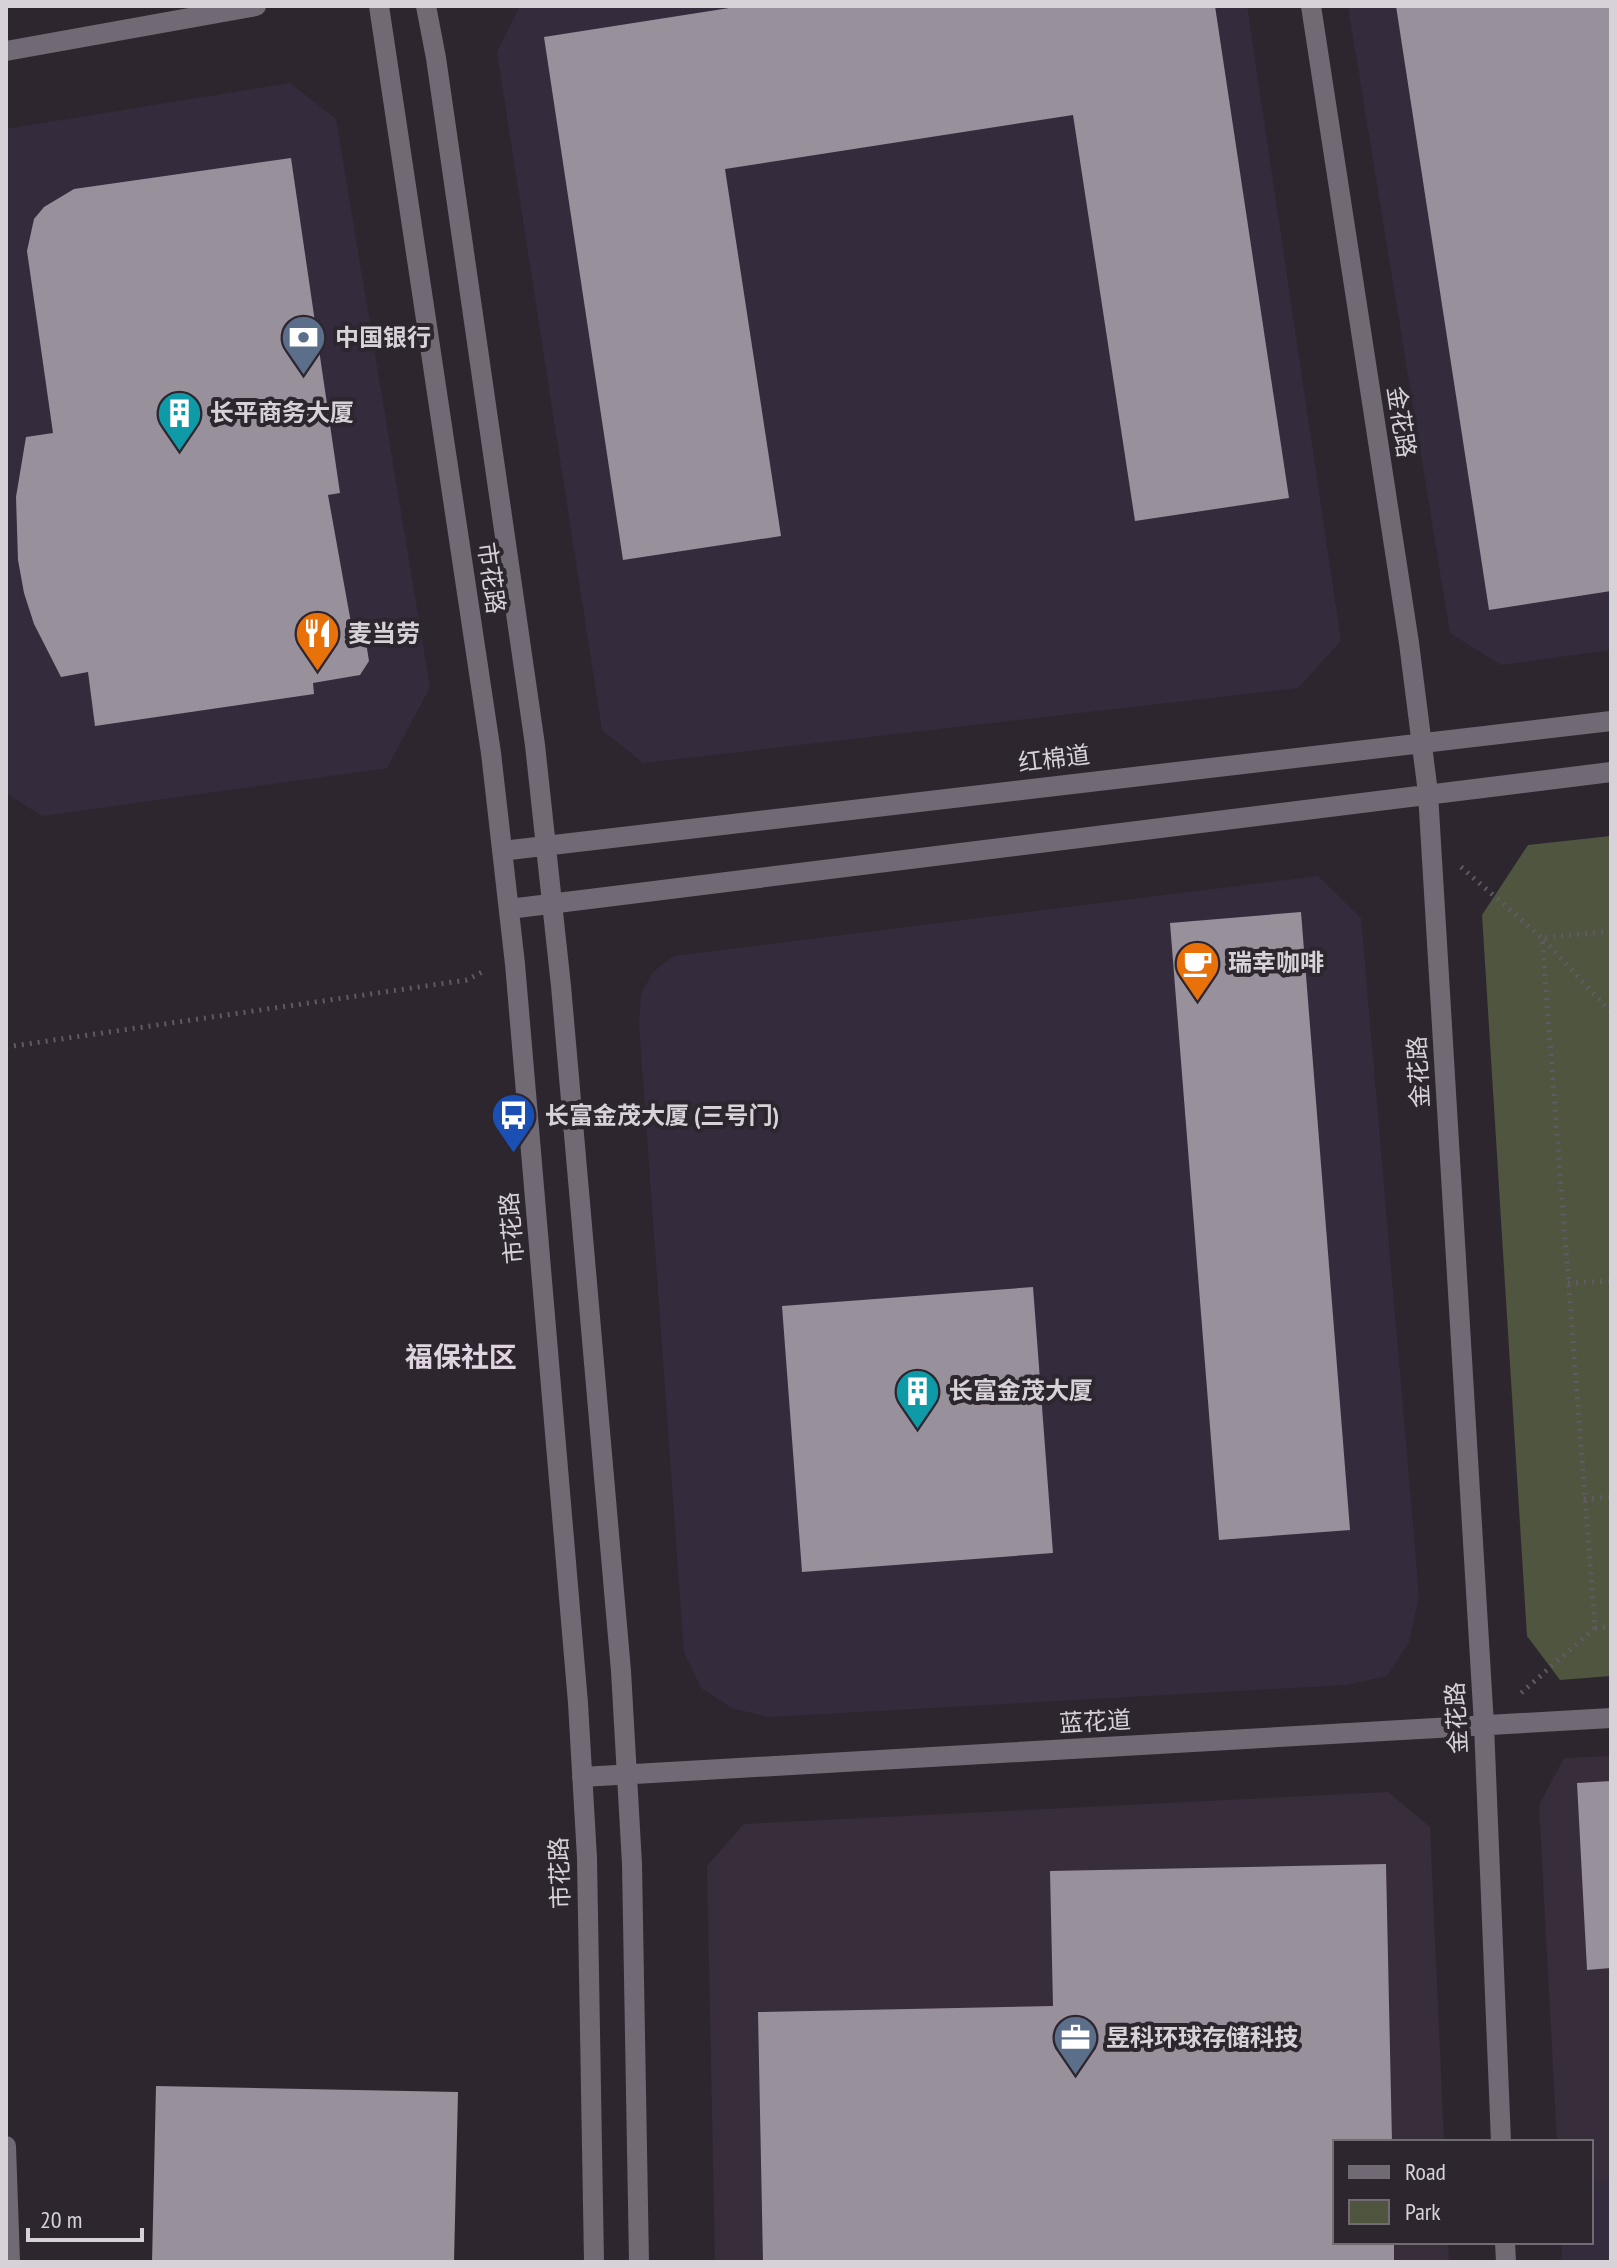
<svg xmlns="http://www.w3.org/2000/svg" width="1617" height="2268" viewBox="0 0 1617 2268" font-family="'PT Sans Narrow','Noto Sans SC',sans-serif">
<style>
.commercial{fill:#342c3c}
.built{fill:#382d3b}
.green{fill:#4f553e}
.building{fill:#98909b}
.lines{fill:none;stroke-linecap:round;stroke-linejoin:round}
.path{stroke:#605a62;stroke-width:5;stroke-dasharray:2 6;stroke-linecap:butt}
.secondary{stroke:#716974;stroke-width:20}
.labels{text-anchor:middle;stroke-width:8;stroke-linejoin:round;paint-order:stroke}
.poi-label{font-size:24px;font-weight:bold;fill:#d6d2d8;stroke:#2d262f;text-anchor:start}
.street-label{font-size:24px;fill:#d6d2d8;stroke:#2d262f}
.quarter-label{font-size:28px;font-weight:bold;fill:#ddd4e0;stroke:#2d262f}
</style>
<rect width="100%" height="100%" fill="#2d262f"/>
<!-- commercial -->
<path class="commercial" d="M520,6H1247L1341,641L1298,688L643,763L602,730L497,52Z
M1348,6H1611V650L1501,665L1450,633Z
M290,83L336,119L430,687L387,768L42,816L6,793V129Z
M1318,876L1361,918L1419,1596L1409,1642L1387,1676L1346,1685L768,1717L732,1708L701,1688L684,1652L639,1024L641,994L653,972L674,956Z
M1591,2180H1611V2262H1562V2242H1591Z"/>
<!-- built -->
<path class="built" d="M1611,1756V2180H1591V2142H1557L1539,1805L1564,1758Z
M1388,1792L1430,1827L1444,2142H1335V2242H1448L1449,2262H715L707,1866L744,1824Z"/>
<!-- green -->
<path class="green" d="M1611,836V1676L1560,1680L1527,1636L1482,915L1528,845Z"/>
<!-- building -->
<path class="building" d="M742,6H1215L1289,498L1135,521L1073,115L725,169L781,536L623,560L544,37Z
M1396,6H1611V591L1489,610Z
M291,158L340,493L328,495L353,634L366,642L369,661L360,675L313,683L314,694L95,726L88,672L61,677L34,624L24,593L18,560L16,497L26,437L53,433L27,251L34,219L44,207L74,189Z
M1301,912L1350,1530L1219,1540L1170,923Z
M1033,1287L1053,1553L802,1572L782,1306Z
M1611,1781V1968L1587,1970L1577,1783Z
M1386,1864L1392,2142H1335V2242H1394V2262H763L758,2012L1053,2006L1050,1871Z
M156,2086L458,2092L454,2262H152Z"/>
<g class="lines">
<!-- path -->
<path class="path" d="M1461,867L1542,938L1595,1628L1521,1693
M1611,931L1542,938L1611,1012
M6,1047L467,980L486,970
M1568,1283L1611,1281
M1584,1499L1611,1497
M1595,1628L1611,1627"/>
<!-- secondary -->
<path class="secondary" d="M379,6L491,753L515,964L578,1703L587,1858L594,2262
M426,6L436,58L535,745L561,986L621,1671L632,1864L639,2262
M1311,6L1409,643L1428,793L1484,1725L1501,2142
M6,51L256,6
M502,851L1611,721
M509,909L1611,772
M582,1777L1611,1718
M6,2146L10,2262
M1505,2242L1506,2262"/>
</g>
<!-- icons -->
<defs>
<symbol id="bank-pin" viewBox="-11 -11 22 30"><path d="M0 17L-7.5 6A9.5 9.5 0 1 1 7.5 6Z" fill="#5c6f8a" stroke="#2d262f"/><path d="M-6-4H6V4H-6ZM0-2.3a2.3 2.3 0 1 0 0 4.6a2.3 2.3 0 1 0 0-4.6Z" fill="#fff"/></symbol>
<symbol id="building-pin" viewBox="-11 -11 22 30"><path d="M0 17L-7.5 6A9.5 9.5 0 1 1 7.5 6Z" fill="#0f9aa8" stroke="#2d262f"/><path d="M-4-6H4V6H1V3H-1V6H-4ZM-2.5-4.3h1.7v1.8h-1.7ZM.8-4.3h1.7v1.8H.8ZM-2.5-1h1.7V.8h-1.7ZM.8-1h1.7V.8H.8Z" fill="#fff"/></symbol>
<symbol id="restaurant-pin" viewBox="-11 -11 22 30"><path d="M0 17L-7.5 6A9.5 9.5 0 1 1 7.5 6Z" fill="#e8710a" stroke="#2d262f"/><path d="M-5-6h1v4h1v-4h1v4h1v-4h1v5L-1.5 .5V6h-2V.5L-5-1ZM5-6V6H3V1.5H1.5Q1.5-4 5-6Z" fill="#fff"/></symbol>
<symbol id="cafe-pin" viewBox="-11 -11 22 30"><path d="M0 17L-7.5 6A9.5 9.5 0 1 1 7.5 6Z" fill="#e8710a" stroke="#2d262f"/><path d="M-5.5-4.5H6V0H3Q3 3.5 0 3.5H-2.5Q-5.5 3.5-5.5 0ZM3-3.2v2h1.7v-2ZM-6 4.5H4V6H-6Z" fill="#fff"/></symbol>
<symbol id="bus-pin" viewBox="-11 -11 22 30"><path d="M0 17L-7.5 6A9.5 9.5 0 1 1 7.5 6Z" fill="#1a4fb4" stroke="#2d262f"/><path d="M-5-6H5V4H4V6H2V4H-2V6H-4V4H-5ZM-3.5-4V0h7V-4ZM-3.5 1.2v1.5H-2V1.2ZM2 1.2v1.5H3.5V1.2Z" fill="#fff"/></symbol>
<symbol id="office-pin" viewBox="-11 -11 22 30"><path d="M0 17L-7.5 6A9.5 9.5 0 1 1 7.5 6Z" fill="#5c6f8a" stroke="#2d262f"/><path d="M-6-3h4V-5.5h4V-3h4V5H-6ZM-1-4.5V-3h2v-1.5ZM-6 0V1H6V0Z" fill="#fff"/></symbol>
</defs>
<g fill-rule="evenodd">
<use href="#bank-pin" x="278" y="312" width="51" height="69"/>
<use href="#building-pin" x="154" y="388" width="51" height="69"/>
<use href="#restaurant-pin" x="292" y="608" width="51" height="69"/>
<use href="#cafe-pin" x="1172" y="938" width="51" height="69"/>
<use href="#bus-pin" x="488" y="1090" width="51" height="69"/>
<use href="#building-pin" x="892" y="1366" width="51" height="69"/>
<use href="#office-pin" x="1050" y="2012" width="51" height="69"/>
</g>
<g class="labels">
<!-- poi labels -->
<g class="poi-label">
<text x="335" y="346">中国银行</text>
<text x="210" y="421">长平商务大厦</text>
<text x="348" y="642">麦当劳</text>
<text x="1228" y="971">瑞幸咖啡</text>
<text x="545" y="1124">长富金茂大厦 (三号门)</text>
<text x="949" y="1399">长富金茂大厦</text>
<text x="1106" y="2046">昱科环球存储科技</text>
</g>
<!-- street labels -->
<g class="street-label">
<text transform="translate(1401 422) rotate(81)" y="8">金花路</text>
<text transform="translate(491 578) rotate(82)" y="8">市花路</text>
<text transform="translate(1054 759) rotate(-7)" y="8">红棉道</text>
<text transform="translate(1419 1072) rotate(-93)" y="8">金花路</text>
<text transform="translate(512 1228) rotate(-95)" y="8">市花路</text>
<text transform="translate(1457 1718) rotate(-93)" y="8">金花路</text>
<text transform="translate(1095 1722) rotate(-3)" y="8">蓝花道</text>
<text transform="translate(560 1873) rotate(-92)" y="8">市花路</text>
</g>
<!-- quarter labels -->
<g class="quarter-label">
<text x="461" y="1367">福保社区</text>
</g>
</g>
<!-- border -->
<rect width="1617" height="2268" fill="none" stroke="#d6d2d8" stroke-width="16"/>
<!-- legend -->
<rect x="1333" y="2140" width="260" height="104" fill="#2d262f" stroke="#716b73" stroke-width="2"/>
<rect x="1349" y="2166" width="40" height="12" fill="#716974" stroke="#716b73" stroke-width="2"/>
<text x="1405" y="2180" font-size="24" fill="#d6d2d8">Road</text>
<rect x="1349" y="2200" width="40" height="24" fill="#4f553e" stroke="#716b73" stroke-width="2"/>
<text x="1405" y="2220" font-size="24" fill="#d6d2d8">Park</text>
<!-- scale -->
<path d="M28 2228v12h114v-12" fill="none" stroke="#d6d2d8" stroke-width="4"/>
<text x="40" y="2228" font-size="24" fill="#d6d2d8" stroke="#2d262f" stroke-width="6" paint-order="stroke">20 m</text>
</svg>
